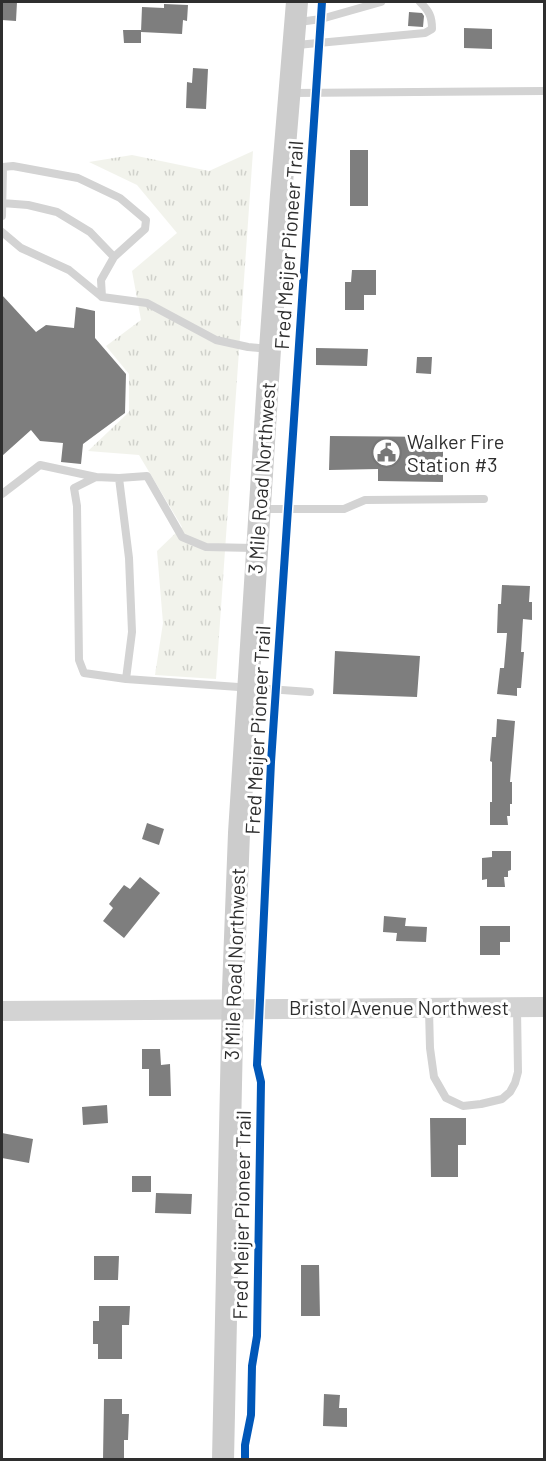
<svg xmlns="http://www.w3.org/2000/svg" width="546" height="1461" viewBox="0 0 546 1461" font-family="Barlow,sans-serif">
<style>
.park{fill:url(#park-tufts)}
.building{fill:#7e7e7e}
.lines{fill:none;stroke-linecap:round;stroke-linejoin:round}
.service{stroke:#d3d3d3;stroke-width:8}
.tertiary{stroke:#d3d3d3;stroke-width:20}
.secondary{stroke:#ccc;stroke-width:22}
.cycleway-casing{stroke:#fff;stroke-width:11}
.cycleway{stroke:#0057b8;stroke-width:8}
.labels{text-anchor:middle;stroke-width:6;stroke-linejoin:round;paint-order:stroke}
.street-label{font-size:20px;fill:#2e2e2e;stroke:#fff}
.poi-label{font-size:20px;fill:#2e2e2e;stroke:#fff;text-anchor:start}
</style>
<defs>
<pattern id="park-tufts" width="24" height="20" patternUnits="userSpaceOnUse" patternTransform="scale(1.5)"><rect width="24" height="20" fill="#f2f3ec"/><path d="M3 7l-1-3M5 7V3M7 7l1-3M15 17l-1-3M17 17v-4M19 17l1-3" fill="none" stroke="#d0d1cb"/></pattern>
</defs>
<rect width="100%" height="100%" fill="#fff"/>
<!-- park -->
<path class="park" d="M253,151L216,679L155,675L163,623L157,551L182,527L139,455L88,451L129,412V374L106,346L141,320L132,271L177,233L137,185L89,162L132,155L209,171Z"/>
<!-- building -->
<path class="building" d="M2,2H17L16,21L2,20Z
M164,4L188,5L187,21L183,20L182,34L141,32L142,7L164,8Z
M409,12L422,13L424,16L423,27L408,26Z
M464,28L492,29V49L464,48Z
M123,30H141V43H124Z
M193,68L208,69L206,109L186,108L187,82L192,83Z
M350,150H368V206H350Z
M352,270H376V295H364V310H345V282H351Z
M2,295L36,332L46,325L74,328L76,307L95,311V338L126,374L125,413L83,444L81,464L61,462L63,443L40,441L31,430L2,456Z
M316,348L368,349L367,366L316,365Z
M417,357H432L431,374L416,373Z
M330,436L443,437V482L378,481V469L329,470Z
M502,585L530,586L529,602H532V620L523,619L521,652H524L521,688H517V696L497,694L500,668H504L507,633H497L498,604H501Z
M335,651L420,656L417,697L333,694Z
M497,719L515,721L510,782H512V804H510V816H507L508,825H490V802H492V762L490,761L492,737H496Z
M147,823L164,829L159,845L142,839Z
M492,851H511V870L508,871V877H504L505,887H487V879L482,880V858L492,857Z
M140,877L160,893L124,938L103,921L113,908L109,904L124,885L130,889Z
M384,916L406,918L405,926L427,927L426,942L396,941L397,933L383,932Z
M480,926H510V942H500V955H480Z
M142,1049H160L161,1065L170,1064L171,1096H149V1069H142Z
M107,1105L108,1123L83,1125L82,1107Z
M430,1118H466V1145H458V1177H431Z
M2,1133L33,1139L29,1163L2,1158Z
M132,1176H151V1192H132Z
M156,1193L192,1194L191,1214L155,1213Z
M94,1256H119L118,1280H94Z
M301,1265H319L320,1316H301Z
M99,1306H130L129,1325H122V1359H98V1344H93V1321H99Z
M324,1394L340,1395L339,1408H347V1427L323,1426Z
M104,1399H122V1414H129L128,1440H124V1459H103Z"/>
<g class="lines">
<!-- service -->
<path class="service" d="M299,22L321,19L381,2
M297,45L425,33L432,29C432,16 429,11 420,2
M291,93L544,91
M2,203L28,205L57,212L90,232L114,257
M2,216L3,167L13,166L78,178L120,198L146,220L145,229L114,257L101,280L102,297
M2,232L21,248L69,270L102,297L147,303L216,340L248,347L268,349
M119,478L96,477L74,488L77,506L79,660L84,673L126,679L310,692
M2,494L40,465L96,477
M262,509H344L365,500L484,499
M126,679L132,632L129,558L119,478L147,476L182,537L206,547L254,548
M429,1010L430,1048L434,1077L446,1098L463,1106L481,1104L502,1099L510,1092L515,1083L518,1072L517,1009"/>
<!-- tertiary -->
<path class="tertiary" d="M2,1011L544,1007"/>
<!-- secondary -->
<path class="secondary" d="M223,1460L233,990L239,833L270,349L281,195L297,2"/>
<defs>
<path id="cycleway" d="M245,1460V1445L251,1415L252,1366L257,1336L261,1082L257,1065L271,762L322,2"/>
</defs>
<!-- cycleway casing -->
<use href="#cycleway" class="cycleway-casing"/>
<!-- cycleway -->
<use href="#cycleway" class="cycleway"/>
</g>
<!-- icons -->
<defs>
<symbol id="civic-ring" viewBox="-11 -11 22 22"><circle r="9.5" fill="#fff" stroke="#777" stroke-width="1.5"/><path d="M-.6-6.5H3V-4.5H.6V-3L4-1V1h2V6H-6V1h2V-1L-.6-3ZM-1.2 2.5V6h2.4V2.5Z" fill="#777"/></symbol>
</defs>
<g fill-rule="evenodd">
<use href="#civic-ring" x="370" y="436" width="33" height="33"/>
</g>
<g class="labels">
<!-- street labels -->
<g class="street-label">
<text transform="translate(289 245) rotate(-86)" y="7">Fred Meijer Pioneer Trail</text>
<text transform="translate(262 478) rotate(-86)" y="7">3 Mile Road Northwest</text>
<text transform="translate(258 730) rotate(-87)" y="7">Fred Meijer Pioneer Trail</text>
<text transform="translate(235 964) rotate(-88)" y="7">3 Mile Road Northwest</text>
<text x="399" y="1015">Bristol Avenue Northwest</text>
<text transform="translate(242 1215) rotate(-89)" y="7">Fred Meijer Pioneer Trail</text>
</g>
<!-- poi labels -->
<g class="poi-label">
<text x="407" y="449">Walker Fire<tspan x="407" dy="23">Station #3</tspan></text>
</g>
</g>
<!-- border -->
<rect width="546" height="1461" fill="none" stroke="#2e2e2e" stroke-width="6"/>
</svg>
